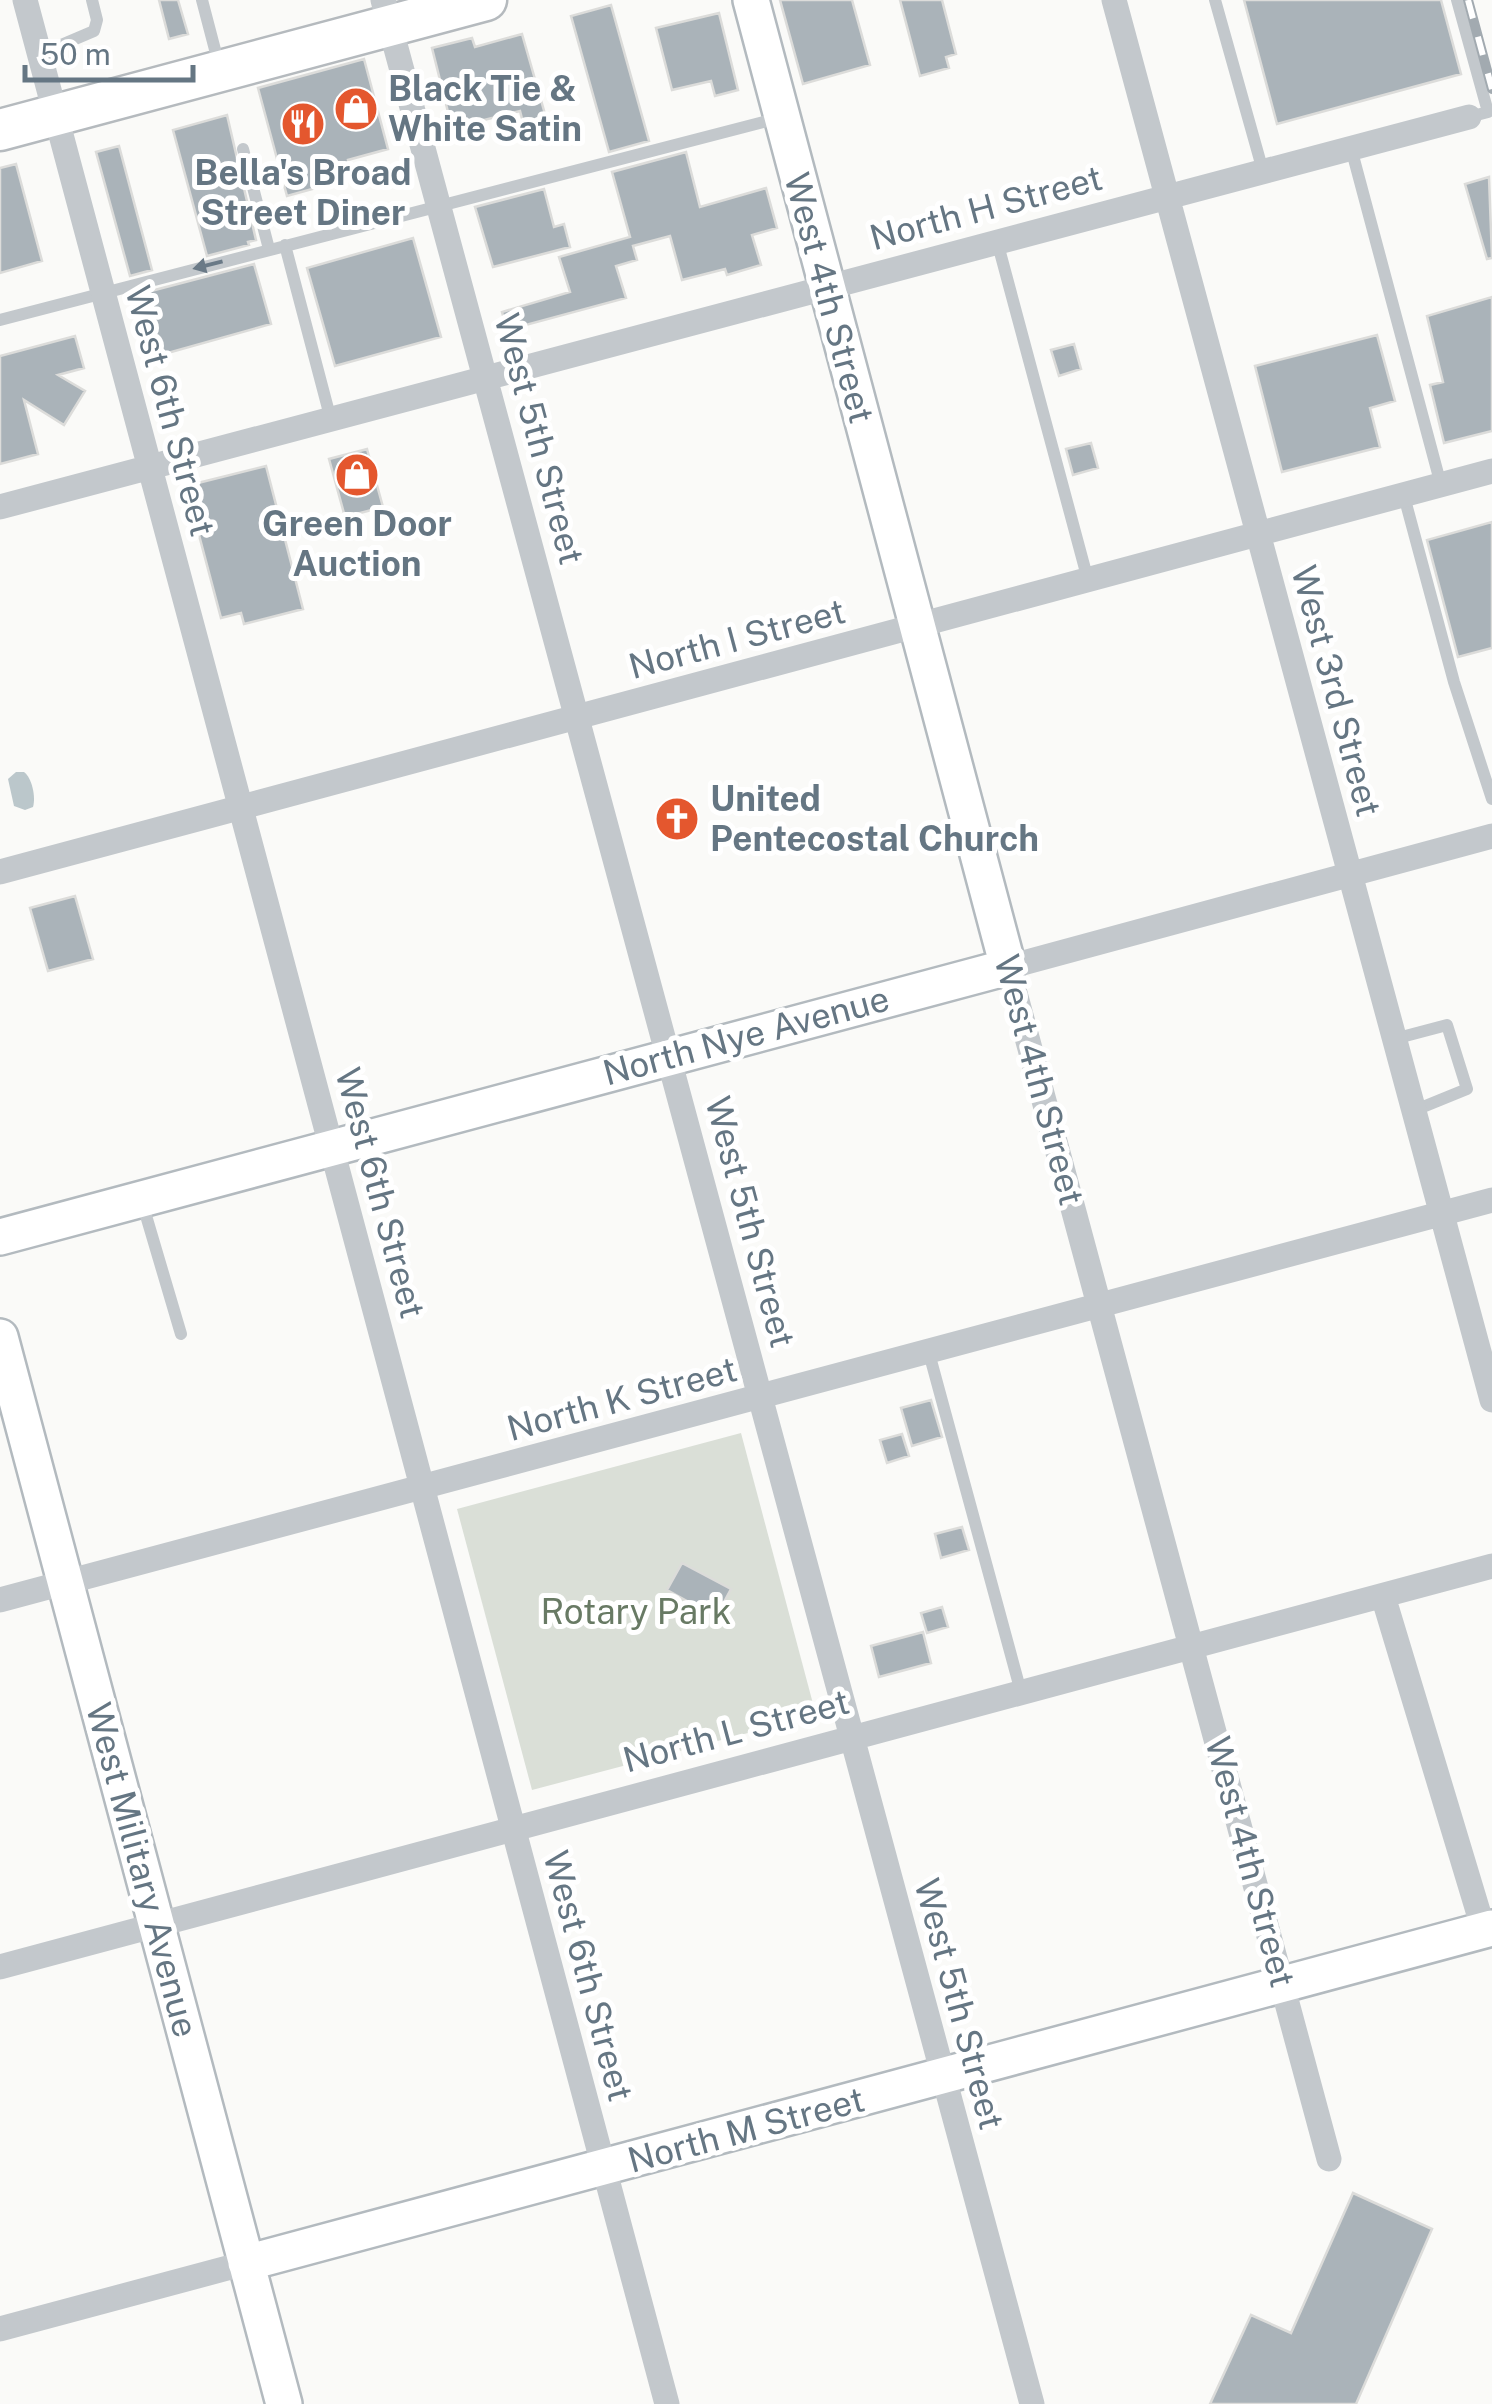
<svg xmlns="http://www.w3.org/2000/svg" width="1492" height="2404" viewBox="0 0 1492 2404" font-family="'Public Sans',sans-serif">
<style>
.green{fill:#dadfd7}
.water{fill:#bbc7cb}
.building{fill:#aab3b9;stroke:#dcdcda;stroke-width:2.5}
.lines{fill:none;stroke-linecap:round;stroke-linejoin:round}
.secondary-casing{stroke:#b3babf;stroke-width:40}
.primary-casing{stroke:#b5babe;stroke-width:45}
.lane{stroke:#c3c8cc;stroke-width:12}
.street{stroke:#c3c8cc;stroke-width:25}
.secondary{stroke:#fff;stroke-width:35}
.primary{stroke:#fff;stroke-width:40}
.rail-casing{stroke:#a2aab0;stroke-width:10}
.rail{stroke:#fff;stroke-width:6;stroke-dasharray:19;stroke-linecap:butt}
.oneway{fill:#6a7a87}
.labels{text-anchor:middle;stroke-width:10;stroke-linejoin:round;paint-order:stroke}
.poi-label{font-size:35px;font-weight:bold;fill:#657683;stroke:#fff;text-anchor:start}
.street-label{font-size:35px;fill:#657683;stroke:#fff}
.park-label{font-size:35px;fill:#687a64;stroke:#fff}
</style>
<rect width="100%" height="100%" fill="#fafaf8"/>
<!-- green -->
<path class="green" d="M741,1433L816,1715L532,1790L457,1509Z"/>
<!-- water -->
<path class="water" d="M16,772H24C32,778 36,797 33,807L25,810L14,806L8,779Z"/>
<!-- building -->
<path class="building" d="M159,0H178L188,34L169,39Z
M780,0H852L870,65L803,84Z
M900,0H942L956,54L946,57L949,68L920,76Z
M1244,0H1441L1461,74L1277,124Z
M611,5L649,141L609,152L571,16Z
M719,13L738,90L715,96L711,81L672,90L656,28Z
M522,34L549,128L526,134L520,111L452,128L432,48L472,38L475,47Z
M364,59L388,149L348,160L352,178L287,196L258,88Z
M227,115L256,240L248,242L249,245L207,256L173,130Z
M119,146L152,270L130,276L96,152Z
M686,152L700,207L766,188L777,228L752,235L761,265L727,275L725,269L682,280L670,236L633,246L637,260L616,266L626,298L507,330L502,312L570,292L559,257L630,237L612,172Z
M16,164L42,261L0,273V168Z
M1489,177L1492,258L1487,259L1465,184Z
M544,189L554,227L564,224L570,247L493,267L475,207Z
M413,238L441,337L335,366L307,268Z
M254,264L271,324L150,358L132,296Z
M1492,297V431L1444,443L1430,385L1443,382L1427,316Z
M1377,335L1395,401L1370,408L1380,447L1282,472L1255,366Z
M75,336L84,368L58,375L85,391L64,425L24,400L38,454L0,464V356Z
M1074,344L1081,369L1059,376L1051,350Z
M1091,443L1098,468L1073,475L1066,449Z
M367,449L383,507L345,517L329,459Z
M266,466L303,609L244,624L241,613L221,618L186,486Z
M1492,522V648L1458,657L1427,540Z
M75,896L93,959L48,971L30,908Z
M931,1400L942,1437L912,1446L901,1408Z
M902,1434L909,1456L887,1463L880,1440Z
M962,1527L969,1550L941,1558L935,1534Z
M682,1563L731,1589L716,1617L667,1590Z
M942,1607L948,1627L927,1633L921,1613Z
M923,1632L931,1663L879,1677L871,1646Z
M1353,2193L1432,2229L1356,2404H1210L1251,2315L1291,2333Z"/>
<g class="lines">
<defs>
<path id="secondary" d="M0,1237L1008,967L751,0
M0,1337L284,2404
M246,2263L1492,1928"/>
<path id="primary" d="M0,130L486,0"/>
</defs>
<!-- secondary casing -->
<use href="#secondary" class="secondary-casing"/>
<!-- primary casing -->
<use href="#primary" class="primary-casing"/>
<!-- lane -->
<path class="lane" d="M202,0L219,65
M1215,0L1263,171
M1457,0L1488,112L1469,117
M40,54L94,31L97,20L92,0
M1351,148L1441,485
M243,149L269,249
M997,241L1088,580
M285,245L331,420
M0,320L779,118
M1404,496L1454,682L1492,799
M1394,1039L1447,1025L1467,1089L1413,1111
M142,1202L181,1334
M929,1353L1021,1692"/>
<!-- street -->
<path class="street" d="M25,0L667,2404
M383,0L1032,2404
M1114,0L1492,1400
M0,507L1469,117
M0,872L1492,471
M1383,1596L1484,1931
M0,1600L1492,1200
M0,1967L1492,1566
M1329,2159L1008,967L1492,836
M0,2329L246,2263"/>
<!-- secondary -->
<use href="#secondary" class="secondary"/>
<!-- primary -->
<use href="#primary" class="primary"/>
<defs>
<path id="rail" d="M1468,0L1492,89"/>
</defs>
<!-- rail casing -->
<use href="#rail" class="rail-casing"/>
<!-- rail -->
<use href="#rail" class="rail"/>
</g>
<!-- one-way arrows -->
<defs><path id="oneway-solid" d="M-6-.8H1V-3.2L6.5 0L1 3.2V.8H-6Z" transform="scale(2.5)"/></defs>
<use class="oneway" href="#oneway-solid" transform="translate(208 265) rotate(166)"/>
<!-- icons -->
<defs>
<symbol id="shop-disc" viewBox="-11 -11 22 22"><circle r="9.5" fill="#e4572e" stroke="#fff"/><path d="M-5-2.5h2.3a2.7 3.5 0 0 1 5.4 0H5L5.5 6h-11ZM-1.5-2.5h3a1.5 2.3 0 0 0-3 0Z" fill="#fff"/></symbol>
<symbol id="restaurant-disc" viewBox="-11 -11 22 22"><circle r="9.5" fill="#e4572e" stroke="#fff"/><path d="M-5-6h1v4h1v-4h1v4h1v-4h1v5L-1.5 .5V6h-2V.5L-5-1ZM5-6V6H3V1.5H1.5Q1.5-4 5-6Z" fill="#fff"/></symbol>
<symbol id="church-disc" viewBox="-11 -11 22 22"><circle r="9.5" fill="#e4572e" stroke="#fff"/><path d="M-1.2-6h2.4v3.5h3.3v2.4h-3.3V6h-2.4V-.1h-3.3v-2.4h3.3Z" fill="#fff"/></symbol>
</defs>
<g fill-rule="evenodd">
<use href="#shop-disc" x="331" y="84" width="50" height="50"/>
<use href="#restaurant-disc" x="278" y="99" width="50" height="50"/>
<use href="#shop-disc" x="332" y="450" width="50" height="50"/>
<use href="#church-disc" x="652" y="794" width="50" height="50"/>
</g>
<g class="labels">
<!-- poi labels -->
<g class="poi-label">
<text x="388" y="101">Black Tie &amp;<tspan x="388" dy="40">White Satin</tspan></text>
<text x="303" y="185" text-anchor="middle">Bella's Broad<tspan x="303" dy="40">Street Diner</tspan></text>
<text x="357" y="536" text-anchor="middle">Green Door<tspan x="357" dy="40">Auction</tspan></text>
<text x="710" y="811">United<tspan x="710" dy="40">Pentecostal Church</tspan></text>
</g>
<!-- street labels -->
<g class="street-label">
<text transform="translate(986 208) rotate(-15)" y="12">North H Street</text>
<text transform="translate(829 298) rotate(75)" y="12">West 4th Street</text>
<text transform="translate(170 411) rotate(75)" y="12">West 6th Street</text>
<text transform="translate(539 439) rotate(75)" y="12">West 5th Street</text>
<text transform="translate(737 639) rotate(-15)" y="12">North I Street</text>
<text transform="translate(1336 691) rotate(75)" y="12">West 3rd Street</text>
<text transform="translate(746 1036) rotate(-15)" y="12">North Nye Avenue</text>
<text transform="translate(1039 1080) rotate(75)" y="12">West 4th Street</text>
<text transform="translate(380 1193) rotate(75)" y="12">West 6th Street</text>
<text transform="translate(750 1222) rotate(75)" y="12">West 5th Street</text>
<text transform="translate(622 1399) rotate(-15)" y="12">North K Street</text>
<text transform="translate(736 1731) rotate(-15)" y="12">North L Street</text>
<text transform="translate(1250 1862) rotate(75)" y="12">West 4th Street</text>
<text transform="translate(142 1870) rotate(75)" y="12">West Military Avenue</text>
<text transform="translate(588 1976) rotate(75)" y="12">West 6th Street</text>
<text transform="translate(959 2004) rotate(75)" y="12">West 5th Street</text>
<text transform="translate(746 2130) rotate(-15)" y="12">North M Street</text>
</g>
<!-- park labels -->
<g class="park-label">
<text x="636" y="1624">Rotary Park</text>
</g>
</g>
<!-- scale -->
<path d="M25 65v15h168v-15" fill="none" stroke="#657683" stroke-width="5"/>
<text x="40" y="65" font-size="30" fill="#657683" stroke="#ffffff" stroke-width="8" paint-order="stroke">50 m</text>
</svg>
